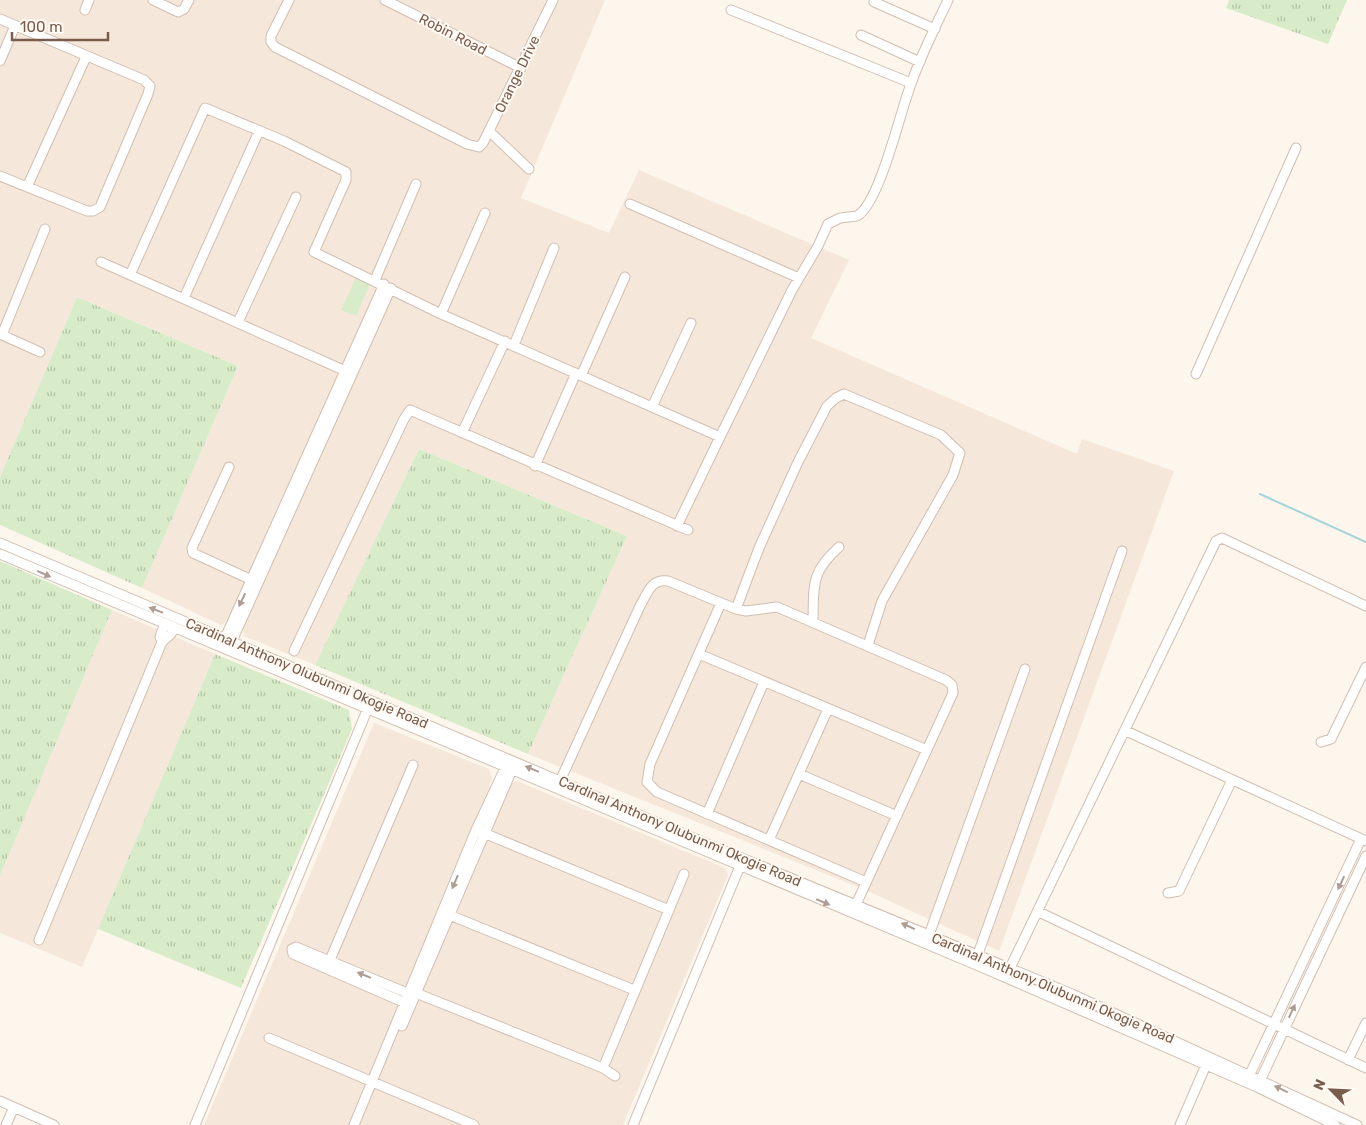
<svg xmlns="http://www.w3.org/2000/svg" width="1366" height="1125" viewBox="0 0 1366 1125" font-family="Rubik,sans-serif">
<defs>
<pattern id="grass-tufts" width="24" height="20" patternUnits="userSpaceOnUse" patternTransform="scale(1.25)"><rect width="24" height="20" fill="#d8ecc9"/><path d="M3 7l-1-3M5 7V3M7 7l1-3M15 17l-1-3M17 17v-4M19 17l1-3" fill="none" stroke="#b4c2a5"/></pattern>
</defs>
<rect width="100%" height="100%" fill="#fdf6ec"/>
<path fill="#f5e8da" d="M0,0H605L521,198L609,233L639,170L849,260L811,338L1077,454L1082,439L1174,471L999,951L863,889L528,754L627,536L419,449L315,665L244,636L243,629L228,621L221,625L142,588L238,366L77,297L0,477Z
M112,610L215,654L82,967L0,933V876Z
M374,723L489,769L492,779L489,786L504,793L508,785L517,781L725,868L728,875L623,1125H204Z"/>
<path fill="url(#grass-tufts)" d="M1229,0H1347L1328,44L1226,8Z
M77,297L238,366L142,588L0,525V477Z
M419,449L627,536L528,754L315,665Z
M0,561L112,610L0,876Z
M215,654L349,710L352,729L241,988L98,929Z"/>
<path fill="#d8ecc9" d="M356,277L370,284L356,316L341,310Z"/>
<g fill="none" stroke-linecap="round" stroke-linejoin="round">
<path stroke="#a5d3da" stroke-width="2" d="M1260,494L1366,542"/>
<g stroke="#d1beb0" stroke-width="11">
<path id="minor" d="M153,0L178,12L184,9L189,0
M289,0L271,36V42L275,47L467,144L479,147L483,143L553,0
M385,0L521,68
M874,2L935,29
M85,10L89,0
M731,10L911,83
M0,19L144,80L150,86L148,94L100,207L93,211H87L0,176
M861,35L920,62
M0,61L15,26
M489,131L529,169
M27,187L86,57
M630,204L799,278
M101,262L350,373
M130,275L205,108L284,141L346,172V180L314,252L441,314L720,437L792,290L818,246L828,224L840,218L857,216C880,203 900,112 911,84C921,55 935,28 948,0
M375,280L416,184
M184,298L259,131
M441,314L485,213
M238,322L296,197
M0,334L2,335L45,229
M2,335L40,352
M514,345L554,248
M1196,374L1296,148
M581,376L625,277
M652,407L691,323
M462,433L505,341
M535,466L576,373
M229,467L192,548L193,553L256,582
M677,526L720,437
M0,543L703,842L1072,994L1357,1125
M0,554L986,969L1257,1087L1335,1125
M721,603L650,764L647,782L657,792L866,882
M736,609L759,548L798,462L827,406L836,398L844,394L941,435L960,453L953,475L882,601L868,645
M813,621C814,586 810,573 839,547
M225,638L384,284
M232,641L391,288
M162,642L160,637L165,623
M294,651L404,419L410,410L688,530
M699,654L927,750
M1126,731L1366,841
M1321,742L1331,739L1366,667
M799,774L897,816
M560,781L640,606C648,592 651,579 668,581L736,609L746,611L777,607L946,680L952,685L953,693L854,909
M707,814L764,682
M479,831L669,910
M769,840L828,709
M1168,893L1179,891L1232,780
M1039,912L1366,1068
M447,914L634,990
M929,935L1025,669
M39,940L162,642L171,634L174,627
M978,954L1122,551
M327,967L413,765
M1010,968L1216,541L1222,538L1366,606
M416,993L603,1068L615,1076
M410,1005L293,954L292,949L296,947L412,995
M402,1026L512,770
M269,1038L474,1125
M1348,1060L1366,1023
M603,1068L684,874
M1250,1074L1361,839
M1259,1083L1366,856
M0,1101L54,1125
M6,1125L14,1107
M195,1125L368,708
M354,1125L476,830L505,768
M633,1125L740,866
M1180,1125L1206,1065"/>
</g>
<use href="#minor" stroke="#fff" stroke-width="9"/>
</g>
<defs><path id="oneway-solid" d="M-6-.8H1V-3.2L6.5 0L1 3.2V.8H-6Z" transform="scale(1.25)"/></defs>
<g fill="#af9d94">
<use href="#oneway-solid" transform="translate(44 574) rotate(24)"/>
<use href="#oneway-solid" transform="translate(242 600) rotate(115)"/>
<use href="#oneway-solid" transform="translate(156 610) rotate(-158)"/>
<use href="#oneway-solid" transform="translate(532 769) rotate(-157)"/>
<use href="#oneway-solid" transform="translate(455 882) rotate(113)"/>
<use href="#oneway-solid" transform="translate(1341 883) rotate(115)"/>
<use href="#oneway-solid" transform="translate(823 902) rotate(23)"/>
<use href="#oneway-solid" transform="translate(908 926) rotate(-156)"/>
<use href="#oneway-solid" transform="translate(364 975) rotate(-158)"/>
<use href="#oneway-solid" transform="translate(1292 1011) rotate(-65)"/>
<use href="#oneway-solid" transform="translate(1281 1089) rotate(-154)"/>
</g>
<g text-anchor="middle" stroke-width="4" stroke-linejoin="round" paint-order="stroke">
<g font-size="14" fill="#7a5c4d" stroke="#fffaf3">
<text transform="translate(453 34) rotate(27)" y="5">Robin Road</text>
<text transform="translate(517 74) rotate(-64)" y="5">Orange Drive</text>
<text transform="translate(307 673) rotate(23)" y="5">Cardinal Anthony Olubunmi Okogie Road</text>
<text transform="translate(680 831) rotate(23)" y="5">Cardinal Anthony Olubunmi Okogie Road</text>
<text transform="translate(1053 988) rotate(23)" y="5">Cardinal Anthony Olubunmi Okogie Road</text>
</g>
</g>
<g transform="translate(1331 1090) rotate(294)" stroke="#fffaf3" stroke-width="4" paint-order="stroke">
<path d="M0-4L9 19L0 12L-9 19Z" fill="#7a5c4d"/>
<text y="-8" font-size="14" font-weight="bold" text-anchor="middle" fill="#7a5c4d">N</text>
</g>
<path d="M12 32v8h96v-8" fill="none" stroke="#7a5c4d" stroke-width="2.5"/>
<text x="20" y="32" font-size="15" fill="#7a5c4d" stroke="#fffaf3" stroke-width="4" paint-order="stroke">100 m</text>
</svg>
